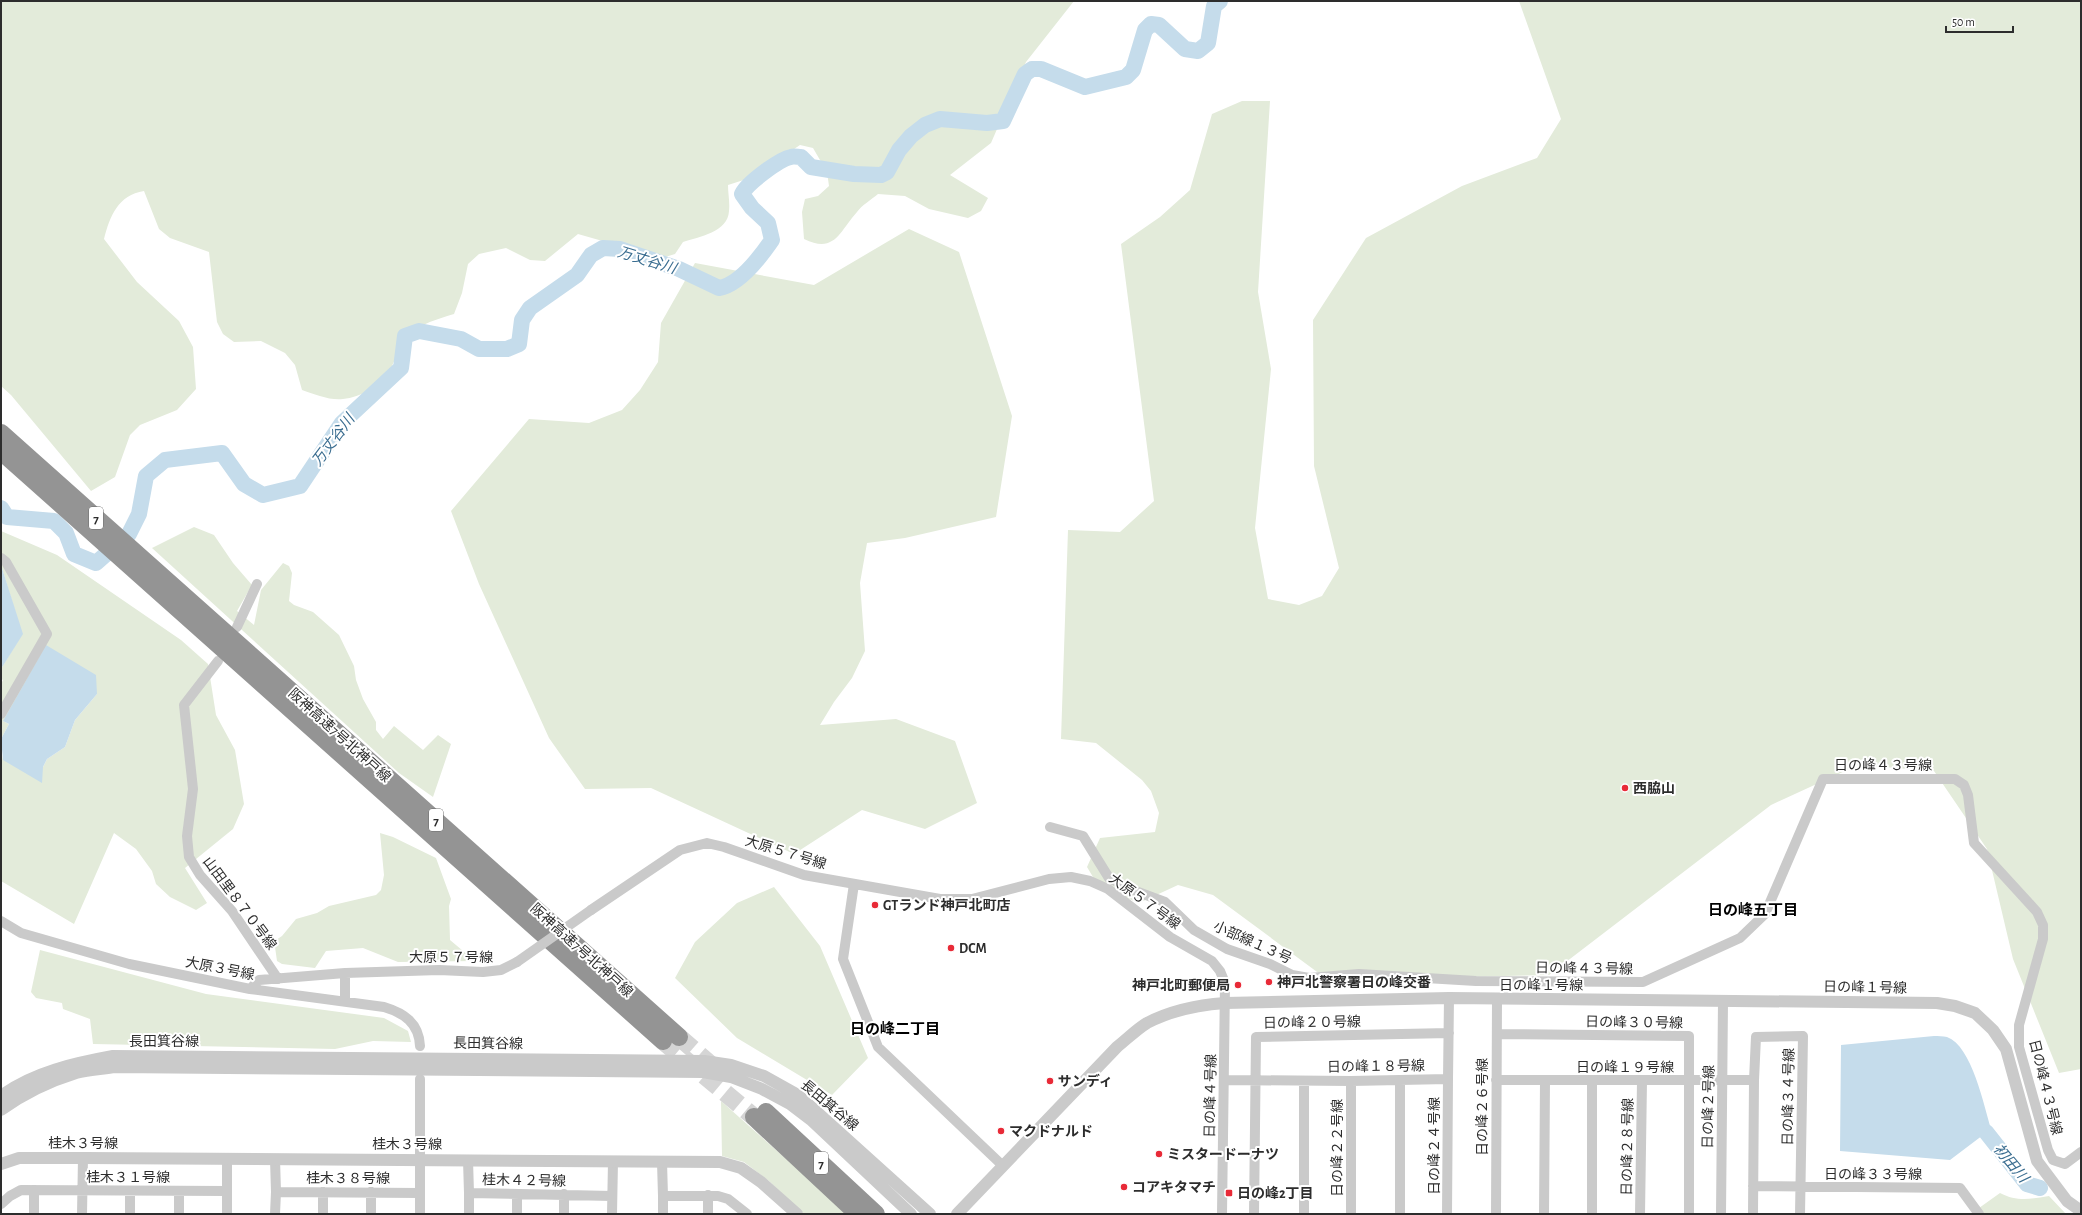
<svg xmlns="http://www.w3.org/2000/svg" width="2082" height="1215" viewBox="0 0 2082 1215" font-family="'Alegreya Sans','Noto Sans JP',sans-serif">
<rect width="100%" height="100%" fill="#fff"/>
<path fill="#e3ebda" d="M1,1H1074L1026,62L991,143L950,175L988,198L981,211L968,218L929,209L905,196L878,194C871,200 862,205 857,212C839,232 835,254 804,239L802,212L805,199L818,196L829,186L827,172L813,148L800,145L753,177L728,185C728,194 730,202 729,211C728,232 699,237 683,242L675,254L662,258L578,234L545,261L530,260L506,248L479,254L468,264L462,293L454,314C438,319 422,323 410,334C399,345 396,359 389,372C380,387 361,397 343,399C331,401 314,394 302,390L295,365L285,353L261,341L234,342L223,334L217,322L209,252L170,238L159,229L144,191C118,195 110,216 104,239L137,282L179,321L193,347L196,389L177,410L140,425L130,435L115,477L91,491L11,395L1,386Z
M1519,1H2081V1069L2059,1073L2013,959L1987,849L1934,771L1858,765L1771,805L1549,975L1328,980L1213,895L1178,885L1139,903L1099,887L1087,867L1100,838L1155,832L1159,813L1151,791L1142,780L1096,743L1061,739L1068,530L1120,532L1154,501L1121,244L1160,217L1190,190L1212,114L1242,101H1270L1258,292L1271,369L1255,528L1268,599L1299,605L1322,596L1339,568L1314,466L1313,320L1366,238L1462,186L1537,158L1561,119Z
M909,229L959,252L1012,416L996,517L905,538L867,543L860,583L865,651L852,678L834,702L820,725L896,719L955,741L977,803L925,829L862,810L794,854L651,788L585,789L549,738L479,584L451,511L529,419L589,423L622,410L640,390L658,362L661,323L695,263L814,285Z
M194,527L214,535L233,563L252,585L237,611L254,625L261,590L283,563L289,566L292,573L289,601L294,605L313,612L339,635L354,666L356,680L363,699L376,722V730L383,739L394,726L423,750L438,735L451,744L433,797L399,773L152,548Z
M1,531L57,555L181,640L208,664L216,715L235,750L244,804L233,829L185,868L207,903L196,910L170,897L156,884L152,871L136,849L114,833L74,924L1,881V750L3,760L43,767L47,759L65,747L75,720L97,694L3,721L9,724L1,739V684L3,680L1,679V669L22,634L1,565Z
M380,833L393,837L436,858L451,899L449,906L450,940L475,961L398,962L363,948L326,951L315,968L282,964L277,961L275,947L276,940L282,936L296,919L317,913L329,906L376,895L381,890L384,875Z
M774,887L820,946L868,1058L832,1095L737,1038L675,978L695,942L737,903Z
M40,950L206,994L384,1018L408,1031L411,1042L373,1041L335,1049L93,1044L90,1019L63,1009L62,1003L36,998L31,992Z
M721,1101L848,1214H804L769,1181L744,1162L722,1156Z
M2000,1193C2017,1202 2031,1199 2049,1196L2066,1214H1984L1979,1208Z"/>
<path fill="#c5dceb" d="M1,565L23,634L1,669Z
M46,645L96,675L97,694L75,720L65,747L47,759L43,767L42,783L3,760L1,739L9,724L3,721Z
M1934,1036C1938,1036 1943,1036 1947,1037C1972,1046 1984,1106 1991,1129L1950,1160L1840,1151L1841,1045Z"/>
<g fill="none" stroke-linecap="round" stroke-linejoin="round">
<path stroke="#c5dceb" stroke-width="16" d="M1,508L7,517L54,521L66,533L74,554L96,563L129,534L139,514L146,476L165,460L222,453L244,484L263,495L300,486L342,423L401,368L405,336L419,331L461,339L479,349H507L519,344L522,320L530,308L577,275L591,255L603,248L620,249L679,269L719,288C739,285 761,256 772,240L768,223L752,208L742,194C747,183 780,159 791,157C794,156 798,157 801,157L811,167L854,174L881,175L887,172L899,150L911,136L925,125L940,119L987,123L1003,121L1025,74L1032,69H1041L1085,87L1126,77L1133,70L1145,30L1151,24L1159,25L1185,49L1198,51L1208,43L1214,6L1220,1
M1986,1132L2027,1184L2040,1188"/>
<path stroke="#d5d5d5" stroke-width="18" stroke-dasharray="18 9" stroke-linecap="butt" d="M679,1037L718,1071
M663,1041L754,1117"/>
<path stroke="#cacaca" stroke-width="10" d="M1,558L6,562L47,634L1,714
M237,627L257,584
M218,661L184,705L193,789L187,836L189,857L200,875L232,911L278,979
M1050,827L1083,836L1109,878L1138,892L1165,902L1194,930L1227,949L1270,964L1292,975L1309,978L1359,974L1476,981L1643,982L1740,938L1765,914L1823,779H1955L1964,785L1968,795L1974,843L2037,912L2043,925V939L2019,1025V1047L2048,1150L2053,1160L2065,1164L2081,1152
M854,884L843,959L878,1047L1002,1165
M591,910L680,850L707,843L724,847L804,875L940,899H972L1049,879L1071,877L1090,881L1108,889L1170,937L1212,961L1220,971L1225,983L1222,1214
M1,921L21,933L129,964L250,989L384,1007C404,1013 419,1023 420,1046
M250,989L259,980L345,973
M345,1002V973L439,970L483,972L501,970L517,962
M1497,1034L1689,1036V1214
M1224,1080L1351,1081L1448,1079L1449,998
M1496,1080H1754
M275,1159L276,1192L420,1193V1079
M468,1160L469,1193L612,1196
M662,1162L663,1196H718L728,1199L747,1214
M1753,1186L1960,1188L1979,1214
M564,1194V1214
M1,1204L10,1196L21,1190L227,1191V1158
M34,1214V1190
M82,1214L83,1158
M130,1214V1191
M179,1214V1191
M227,1214V1191
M275,1214L276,1192
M323,1214V1192
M371,1214V1192
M420,1214V1193
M469,1214V1193
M517,1214V1194
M612,1214L613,1161
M663,1214V1196
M708,1214V1195
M1254,1214L1256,1037L1449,1033
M1304,1214V1081
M1351,1214V1081
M1400,1214V1080
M1447,1214L1448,1079
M1496,1214L1497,1000
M1544,1214L1545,1081
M1592,1214V1081
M1640,1214L1642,1081
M1721,1214L1723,1001
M1753,1214L1754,1080L1756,1037L1803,1036L1800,1214"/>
<path stroke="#cacaca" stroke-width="12" d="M1,1096C33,1072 75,1063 113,1056L704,1061L731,1065L764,1076L798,1095L930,1214
M1,1110C23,1094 50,1081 76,1073C88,1070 102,1069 115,1067L703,1072L731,1077L762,1089L790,1104L811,1120L911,1214
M1,1164L19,1158H85L720,1162L741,1168L761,1182L797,1214
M957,1214L1117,1047C1127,1039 1137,1029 1147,1023C1172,1010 1197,1005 1225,1003L1449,998L1937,1003L1955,1006L1975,1013L1993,1030L2006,1049L2037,1161L2067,1201L2081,1211"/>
<path stroke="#949494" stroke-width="18" d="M1,433L679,1037
M1,451L663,1041
M766,1112L876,1214
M754,1117L858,1214"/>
<path stroke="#cacaca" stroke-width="10" d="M517,962L591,910"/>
</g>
<g fill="#e82a37" stroke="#fff" stroke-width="1.5">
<circle cx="1625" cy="788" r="4"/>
<circle cx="875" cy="905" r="4"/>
<circle cx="951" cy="948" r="4"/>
<circle cx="1269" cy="982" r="4"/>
<circle cx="1238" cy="985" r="4"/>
<circle cx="1050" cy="1081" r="4"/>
<circle cx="1001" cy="1131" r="4"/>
<circle cx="1159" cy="1154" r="4"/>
<circle cx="1124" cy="1187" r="4"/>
<rect x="1225" y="1189" width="8" height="8" rx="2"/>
</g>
<g text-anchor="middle" stroke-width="4" stroke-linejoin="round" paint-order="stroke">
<g fill="#fff" stroke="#6c6c6c" stroke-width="1">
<rect x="89" y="507" width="14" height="22" rx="3"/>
<rect x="429" y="809" width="14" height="22" rx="3"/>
<rect x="814" y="1152" width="14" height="22" rx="3"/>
</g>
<g font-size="13" font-weight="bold" fill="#2d2d2d">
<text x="96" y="523">7</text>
<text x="436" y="825">7</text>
<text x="821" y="1168">7</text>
</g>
<g font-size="14" fill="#2d2d2d" stroke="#fff">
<text transform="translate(340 735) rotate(42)" y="5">阪神高速7号北神戸線</text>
<text x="1883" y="770">日の峰４３号線</text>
<text transform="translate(786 852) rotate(17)" y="5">大原５７号線</text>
<text transform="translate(1145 901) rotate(36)" y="5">大原５７号線</text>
<text transform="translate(240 903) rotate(53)" y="5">山田里８７０号線</text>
<text transform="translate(1253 942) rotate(24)" y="5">小部線１３号</text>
<text transform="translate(582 950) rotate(42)" y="5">阪神高速7号北神戸線</text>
<text x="451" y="962">大原５７号線</text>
<text transform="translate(220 968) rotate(11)" y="5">大原３号線</text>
<text transform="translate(1584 968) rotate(1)" y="5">日の峰４３号線</text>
<text x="1541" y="990">日の峰１号線</text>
<text transform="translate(1865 987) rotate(1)" y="5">日の峰１号線</text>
<text transform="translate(1312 1022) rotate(-1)" y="5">日の峰２０号線</text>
<text transform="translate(1634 1022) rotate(1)" y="5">日の峰３０号線</text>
<text x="164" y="1046">長田箕谷線</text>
<text transform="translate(488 1043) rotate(1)" y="5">長田箕谷線</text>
<text transform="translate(1376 1066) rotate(-1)" y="5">日の峰１８号線</text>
<text x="1625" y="1072">日の峰１９号線</text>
<text transform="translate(2046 1087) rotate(76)" y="5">日の峰４３号線</text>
<text transform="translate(1210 1096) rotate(-89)" y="5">日の峰４号線</text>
<text transform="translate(1788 1097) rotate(-89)" y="5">日の峰３４号線</text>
<text transform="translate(830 1105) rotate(40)" y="5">長田箕谷線</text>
<text transform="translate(1482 1107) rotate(-90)" y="5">日の峰２６号線</text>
<text transform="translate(1708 1107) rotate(-89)" y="5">日の峰２号線</text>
<text x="83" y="1148">桂木３号線</text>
<text x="407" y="1149">桂木３号線</text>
<text transform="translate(1434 1146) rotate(-90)" y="5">日の峰２４号線</text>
<text transform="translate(1627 1147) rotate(-89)" y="5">日の峰２８号線</text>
<text transform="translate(1337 1148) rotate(-90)" y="5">日の峰２２号線</text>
<text x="1873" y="1179">日の峰３３号線</text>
<text x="128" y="1182">桂木３１号線</text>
<text x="348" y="1183">桂木３８号線</text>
<text transform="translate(524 1180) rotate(1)" y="5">桂木４２号線</text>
</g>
<g font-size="14" font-weight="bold" fill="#2d2d2d" stroke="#fff" text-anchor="start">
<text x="1633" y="793">西脇山</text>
<text x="883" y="910">GTランド神戸北町店</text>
<text x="959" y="953">DCM</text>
<text x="1277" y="987">神戸北警察署日の峰交番</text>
<text x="1230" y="990" text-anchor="end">神戸北町郵便局</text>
<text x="1058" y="1086">サンディ</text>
<text x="1009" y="1136">マクドナルド</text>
<text x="1167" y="1159">ミスタードーナツ</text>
<text x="1132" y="1192">コアキタマチ</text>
<text x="1237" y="1198">日の峰2丁目</text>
</g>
<g font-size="15" font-style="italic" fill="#3a6d90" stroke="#fff">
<text transform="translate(647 260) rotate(17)" y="5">万丈谷川</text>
<text transform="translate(333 440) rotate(-53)" y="5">万丈谷川</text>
<text transform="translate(2011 1163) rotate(50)" y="5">初田川</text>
</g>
<g font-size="15" font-weight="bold" fill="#000" stroke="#fff">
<text x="1753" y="915">日の峰五丁目</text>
<text x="895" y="1034">日の峰二丁目</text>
</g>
</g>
<rect width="2082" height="1215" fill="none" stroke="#2d2d2d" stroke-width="4"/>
<path d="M1946 26v6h67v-6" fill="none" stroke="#2d2d2d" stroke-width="2"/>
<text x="1952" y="26" font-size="12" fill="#2d2d2d" stroke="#ffffff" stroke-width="3" paint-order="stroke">50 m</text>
</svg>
